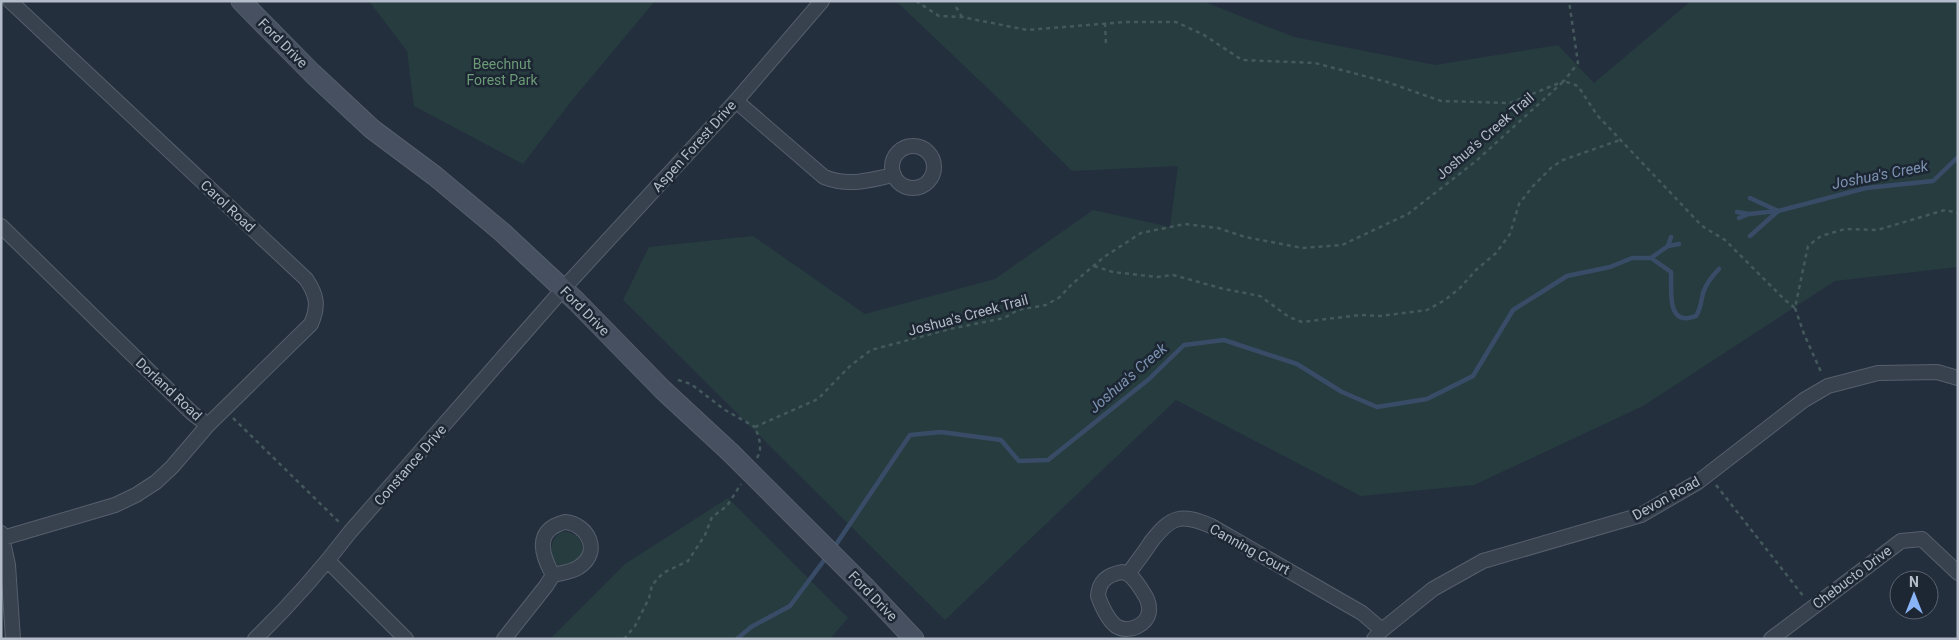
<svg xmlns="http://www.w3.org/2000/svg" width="1959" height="640" viewBox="0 0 1959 640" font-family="Roboto,sans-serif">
<rect width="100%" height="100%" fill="#242f3e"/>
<path fill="#263c3f" d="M369,1H655L573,99L523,164L414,106L407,51Z
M896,1H1202L1294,37L1435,65L1558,45L1594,83L1691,1H1958V267L1835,281L1643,406L1474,485L1361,496L1176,400L945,620L623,300L649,247L753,236L865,314L995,279L1093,210L1170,227L1178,166L1072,171L999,99Z
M728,498L848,618L830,639H550L625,564Z
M562,532C580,530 591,552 574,561C570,564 563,565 558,566C549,556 548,540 562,532Z"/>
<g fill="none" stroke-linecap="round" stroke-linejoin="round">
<path stroke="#394c67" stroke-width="4.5" d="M1750,198L1778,211
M1737,212L1749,214L1777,211
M1739,218L1749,214
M1750,236L1778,211L1866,188L1933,181L1958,157
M1668,246L1679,244
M1651,258L1668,246L1671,237
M833,549L910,435L941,432L1001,440L1019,461L1048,460L1149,379L1184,345L1224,340L1297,364L1342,392L1377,407L1427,399L1473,376L1513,310L1567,276L1610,267L1632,258H1651L1671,272C1672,285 1667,316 1684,318C1687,319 1692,317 1696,316C1701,308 1701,302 1703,293C1706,284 1712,276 1719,269
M737,639L751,627L790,606L828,555"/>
<g stroke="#565f6c" stroke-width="16">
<path id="street" d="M10,1L306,279C317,295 319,306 311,324L208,425
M736,101L824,177C850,187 868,180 894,175
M892 167a21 21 0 1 1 42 0a21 21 0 1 1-42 0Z
M1,226L192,413L208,425L172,467L156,482L136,495L115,505L3,538
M565,522C588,524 602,552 579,567C572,572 561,573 553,575C541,554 534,530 565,522Z
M1,533L8,565L13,639
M328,561L406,639
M1122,572C1131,574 1134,579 1139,586C1144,594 1150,601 1149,611C1148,625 1128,634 1116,626C1108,620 1101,605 1098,596C1099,581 1107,575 1122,572Z
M1128,574C1136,563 1144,553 1151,542C1171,516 1181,513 1211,526L1362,613L1382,630
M255,639C289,606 321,570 350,532L563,289L736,101L822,1
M504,639L546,586L553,575
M1374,639L1382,630L1433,589L1483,561L1641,515L1698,482L1804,400L1828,386L1878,373L1937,372L1958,378
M1771,639L1901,541L1922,539L1958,573"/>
</g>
<g stroke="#565f6c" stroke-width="21">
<path id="secondary" d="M241,1L312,73L372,129L435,176L502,232L576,301L663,390L731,453
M866,588L914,639"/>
</g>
<path stroke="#44595c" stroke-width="2.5" stroke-dasharray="4 4" stroke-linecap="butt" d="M916,1L939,16L962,17L1027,30L1125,22H1176L1204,35L1242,60L1315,63L1387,82L1441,101L1510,103L1564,81L1578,63L1569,1
M956,7L962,17
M1105,23L1106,45
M1094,266L1113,272L1157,277L1173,275L1224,289L1260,296L1289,317L1302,322L1360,315L1379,316L1427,310L1445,300L1460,288L1476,270L1496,253L1510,234L1519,204L1533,186L1552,167L1563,160L1620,140
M1795,308L1804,334L1822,374
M678,380L691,384L725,410L755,427
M233,418L340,523
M757,458C763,447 759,438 755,427L818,399L850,366L871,350L950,329L1004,318L1018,310L1046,305L1060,297L1071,285L1104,257L1141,233L1185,224L1218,228L1245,237L1302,248L1342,245L1408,214L1476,161L1564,81L1578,86L1597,115L1702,226L1725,240L1785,300L1795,308L1808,246L1821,236L1845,229L1877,230L1945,210L1958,213
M1716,485L1804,597
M624,639L635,626L649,598L652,585L663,573L688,561L705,535L712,517L727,506L741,484"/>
<use href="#street" stroke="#38414e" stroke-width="14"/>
<use href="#secondary" stroke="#465061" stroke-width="19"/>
<g stroke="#565f6c" stroke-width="21" stroke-linecap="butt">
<path id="secondary-bridge" d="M731,453L866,588"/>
</g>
<use href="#secondary-bridge" stroke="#465061" stroke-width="19"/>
</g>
<g text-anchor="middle" stroke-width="5" stroke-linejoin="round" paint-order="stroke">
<g font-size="14" fill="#b4bcc9" stroke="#1d2633">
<text transform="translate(283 43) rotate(45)" y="5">Ford Drive</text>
<text transform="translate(1485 136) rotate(-41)" y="5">Joshua's Creek Trail</text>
<text transform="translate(694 146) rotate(-48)" y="5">Aspen Forest Drive</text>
<text transform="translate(228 206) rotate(43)" y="5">Carol Road</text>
<text transform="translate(585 311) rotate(45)" y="5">Ford Drive</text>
<text transform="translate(968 315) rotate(-15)" y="5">Joshua's Creek Trail</text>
<text transform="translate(169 389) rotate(43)" y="5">Dorland Road</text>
<text transform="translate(410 465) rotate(-49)" y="5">Constance Drive</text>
<text transform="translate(1666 498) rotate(-29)" y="5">Devon Road</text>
<text transform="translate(1250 549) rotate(29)" y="5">Canning Court</text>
<text transform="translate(1852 577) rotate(-37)" y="5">Chebucto Drive</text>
<text transform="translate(873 596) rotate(46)" y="5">Ford Drive</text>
</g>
<g font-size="14" fill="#6b9a76" stroke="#1d2633">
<text x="502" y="69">Beechnut<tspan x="502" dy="16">Forest Park</tspan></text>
</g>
<g font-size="15" font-style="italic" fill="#7c92b1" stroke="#1d2633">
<text transform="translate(1880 175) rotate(-11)" y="5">Joshua's Creek</text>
<text transform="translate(1128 378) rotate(-41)" y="5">Joshua's Creek</text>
</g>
</g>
<rect width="1959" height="640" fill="none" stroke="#b4bcc9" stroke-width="5"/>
<g transform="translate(1914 595)"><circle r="24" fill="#1d2633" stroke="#59626f"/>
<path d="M0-4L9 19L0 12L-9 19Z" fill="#8ab4f8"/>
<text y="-8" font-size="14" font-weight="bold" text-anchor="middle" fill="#b4bcc9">N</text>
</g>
</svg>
